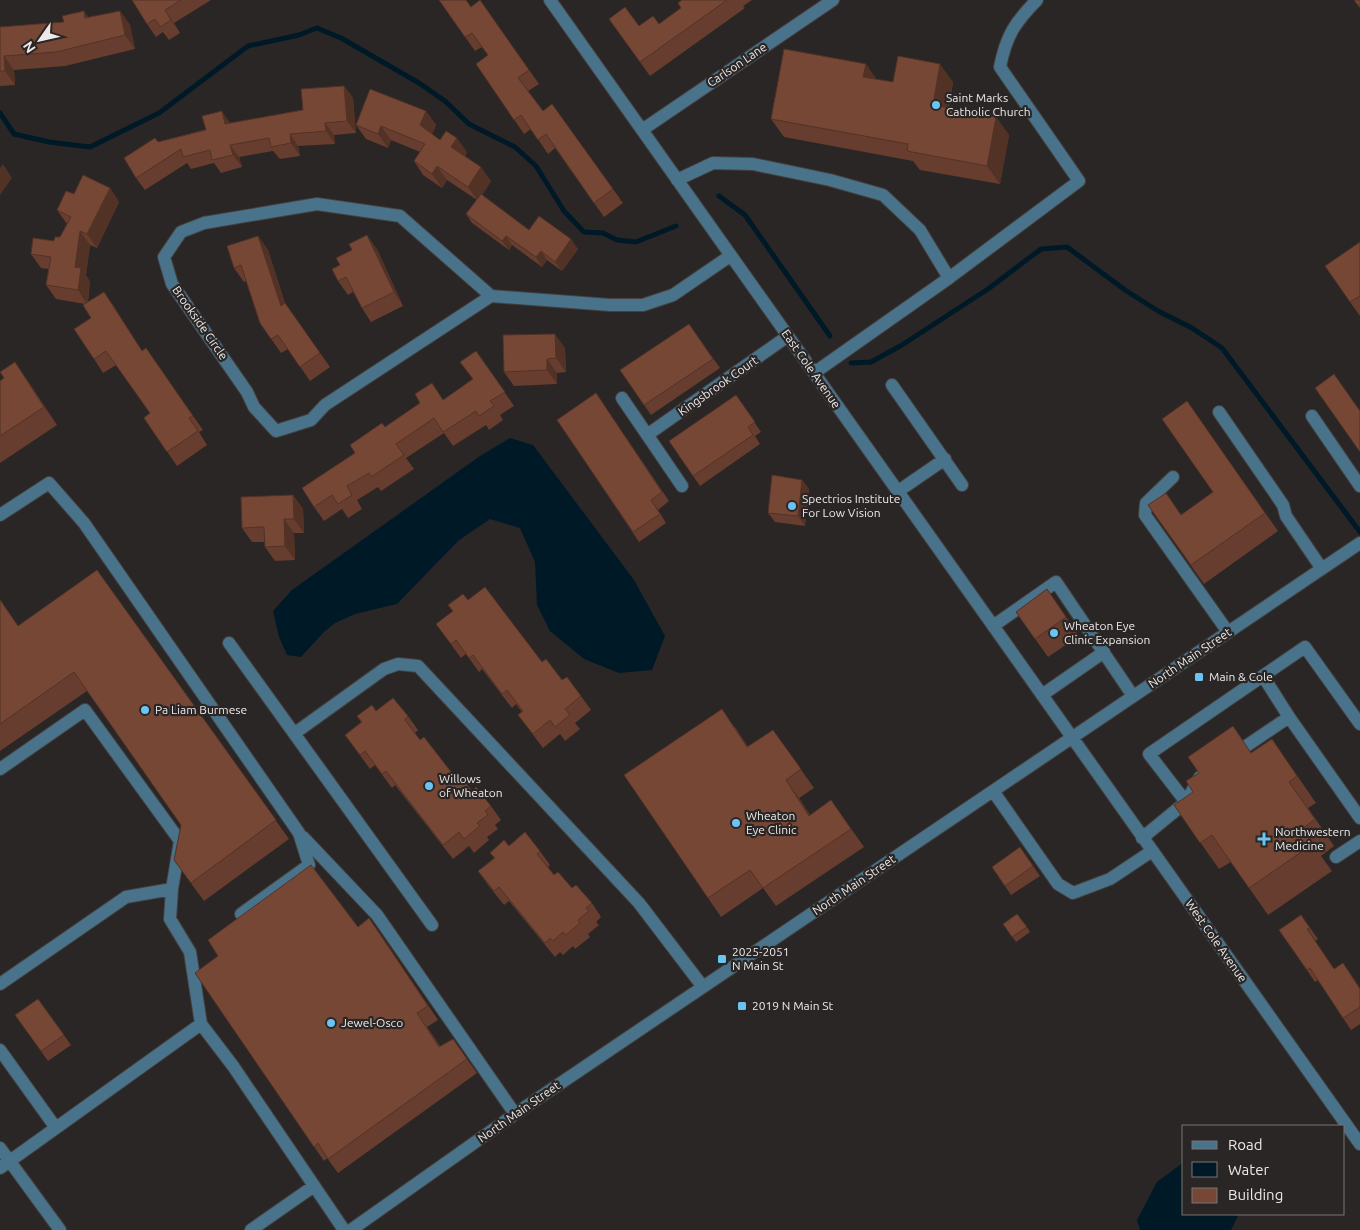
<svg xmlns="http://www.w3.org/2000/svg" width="1360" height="1230" viewBox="0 0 1360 1230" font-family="Ubuntu,sans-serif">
<rect width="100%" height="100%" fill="#2a2625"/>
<path fill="#001927" d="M510,438L533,445L634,580L665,636L652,670L619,673L584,659L550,631L537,605L535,562L520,528L490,519L458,541L397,604L355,614L335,623L324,632L301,657L287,655L279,637L273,611L292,590L480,456Z
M1184,1162V1214H1239L1231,1230H1140L1137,1220L1157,1182Z"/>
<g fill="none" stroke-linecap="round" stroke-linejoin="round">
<path stroke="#001927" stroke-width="5" d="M0,113L14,134L49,142L90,147L159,113L248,46L299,35L317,28L341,38L419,83L445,101L469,124L515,147L536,166L564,211L584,232L603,233L617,240L636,242L676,226
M719,196L745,215L830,336
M851,363L871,362L902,345L988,289L1041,249L1067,247L1125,290L1158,311L1192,328L1222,348L1360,532"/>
<g stroke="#454140" stroke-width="14">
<path id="minor" d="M550,0L1360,1144
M642,130L833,0
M677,180L713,163L753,164L830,180L883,195L920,230L949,278
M491,296L400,216L317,204L204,223L181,232L164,257L172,284L247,392L254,407L276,431L311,420L325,405L491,296L610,305H643L673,295L730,256
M814,373L949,278L1079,181L1000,67C1006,36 1015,22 1037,0
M892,385L962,485
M622,398L682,486
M1219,412L1283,505L1286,516L1322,569
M1312,416L1360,486
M647,435L788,336
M1173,477L1146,503L1145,515L1228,632
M897,492L945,459
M0,515L49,483L84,523L299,833L309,865L241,914
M993,626L1056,582L1133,696
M229,643L432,925
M1263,676L1289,717L1360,818
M1042,695L1104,652
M295,733L384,669L398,664L418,666L639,903L703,987
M1233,755L1289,717
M0,769L85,710L180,841L172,889L170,919L190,952L201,1024L233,1066L344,1230
M993,791L1058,884L1073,893L1110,879L1152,851
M1186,802L1149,754L1305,647L1360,724
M303,837L377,915L515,1114
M1142,838L1186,802L1200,777
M1336,857L1360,841
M0,984L126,897L172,889
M0,1050L56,1128
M0,1148L60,1230
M0,1168L201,1024
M251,1230L314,1186
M351,1230L515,1114L1360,543"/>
</g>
<use href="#minor" stroke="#49738a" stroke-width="12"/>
</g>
<path fill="#663d2e" d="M132,0H211L174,23L180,33L169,40L163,32L156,37L147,24Z
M439,0L471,7L480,0L539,84L528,91L543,111L552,104L623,203L604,217L555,148L548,154L531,129L524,134L476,64L488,55L482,47L475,51Z
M682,0H752L743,6L745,8L650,76L609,19L639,26L659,24L681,8Z
M120,11L130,25L135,49L65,66L14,70L15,85L0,86V27L64,22L89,18Z
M866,64L876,79L893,82H953L949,108L996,117L1009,135L1000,184L920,170L913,161L784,137L771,119Z
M344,86L353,98L356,133L334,135L335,144L298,146L300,156L280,159L273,151L239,157L242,167L221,173L214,163L191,169L187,163L145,190L136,178L158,142L230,123L303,110Z
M426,111L436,125L432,134L440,140L467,152L465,156L491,181L482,195L529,230L578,249L562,271L547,260L542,267L512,245L509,250L472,223L466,214L477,200L447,180L442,188L423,175L414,161L420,152L391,140L388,148L366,139L356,125Z
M110,188L119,202L97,248L90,245L86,275L90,282L88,302L104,292L142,351L146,348L203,430L199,432L207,445L177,466L144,418L150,413L116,365L103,373L94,359L91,318L85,304L56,299L46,285L49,269L41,268L31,254L60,237L67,224L57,210L74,194Z
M258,236L268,250L285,303L330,367L310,381L288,349L281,353L260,323L246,281L244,282L234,268Z
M1360,242V316L1350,302Z
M377,249L403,306L371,322L362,308L353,292L348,295L338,281Z
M689,324L720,368L651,415L620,370Z
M565,348L566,372L557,373V384L514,386L504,372Z
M476,351L514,406L500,415L503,420L489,430L486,425L453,446L444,433L406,458L414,469L381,491L378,487L357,500L362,509L348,518L342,509L324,521L314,507L355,453L385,427L443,400L473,379Z
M0,381H28L57,425L0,463Z
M596,393L669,501L658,510L666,523L639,542L557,420Z
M736,395L761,432L755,436L760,444L700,486L693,476Z
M1187,401L1278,531L1204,584L1148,505L1181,515L1213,492Z
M802,480L809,489L805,526L775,522L768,513Z
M293,495L303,509L304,533H294L295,560L275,561L265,547V542H252L242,528Z
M97,570L289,839L204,901L174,860L181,825L87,691L0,751V599L18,626Z
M1047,589L1079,636L1048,657L1016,612Z
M468,600L542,662L562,680L581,696L591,710L575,723L580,729L565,741L560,734L543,748L518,715L522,712L516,704L512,708L482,669L479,672L466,654L461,658L436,624L453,611L448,605Z
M376,711L408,716L418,730L415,733L420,740L455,777L491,806L501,820L495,825L498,829L487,837L489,840L474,853L469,846L453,859L395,785L392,788L375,765L370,769L345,735L361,722L357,716Z
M735,727L748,747L773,730L814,788L799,798L810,815L831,800L864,847L776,906L763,888L721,917L624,775Z
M1272,739L1316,803L1308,808L1334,846L1321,856L1332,871L1268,915L1231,862L1219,869L1174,805Z
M1020,847L1040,876L1011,895L992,867Z
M540,851L550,865L548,867L554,875L592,903L601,917L596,922L599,925L588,934L590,937L575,949L573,946L563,955L560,952L555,957L509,901L504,905L488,885L478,871L494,858L490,853Z
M1301,915L1318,939L1315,941L1334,969L1343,963L1360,988V1024L1351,1030L1318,980L1315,982L1279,930Z
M1003,924L1027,927L1030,932L1016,942Z
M358,927L379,932L438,1020L427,1027L440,1046L453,1039L477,1073L338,1173L327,1158L324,1161L195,973Z
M38,999L71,1045L48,1061L15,1015Z"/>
<path fill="#533226" d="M165,10L174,23L180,33L171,20Z
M84,11L94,25L85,18Z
M120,11L130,25L135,49L125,35Z
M4,56L14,70L15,85L5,71Z
M866,64L878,82L863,77Z
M940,64L953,82L946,124L933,105Z
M344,86L353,98L356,133L347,121Z
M222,111L230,123L234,137L225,124Z
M426,111L436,125L430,139L420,125Z
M996,117L1009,135L1000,184L987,166Z
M325,123L334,135L335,144L326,131Z
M381,126L391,140L388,148L378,134Z
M290,134L298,146L300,156L291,143Z
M457,138L467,152L461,161L451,147Z
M230,145L239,157L242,167L233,155Z
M3,164L12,178L0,195V168Z
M437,166L447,180L442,188L432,174Z
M481,167L491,181L478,201L468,187Z
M110,188L119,202L97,248L87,234Z
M80,231L90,245L86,275L90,282L87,304L78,290L75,267Z
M367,235L377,249L403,306L394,292Z
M258,236L268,250L290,320L281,306Z
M506,236L512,245L509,250L502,241Z
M571,239L578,249L562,271L555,262Z
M541,251L547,260L542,267L536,257Z
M104,292L114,306L151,365L142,351Z
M555,334L565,348L566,372L556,358Z
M547,359L557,373V384L547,370Z
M15,362L28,381L57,425L44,407Z
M802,480L809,489L805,526L798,516Z
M293,495L303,509L304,533L294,519Z
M284,519L294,533L295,560L285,546Z
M786,780L799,798L821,834L809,816Z"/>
<path fill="#774736" stroke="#533226" d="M132,0H181L165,10L171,20L160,27L155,19L147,24Z
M439,0H466L471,7L480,0L529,70L518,78L543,111L552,104L613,189L594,203L546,134L538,140L521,115L514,120L476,64L488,55L472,33L465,37Z
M682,0H727L640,62L609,19L625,7L639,26L653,16L659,24L681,8L678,3Z
M1354,0H1360V8Z
M84,11L85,18L120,11L125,35L56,52L4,56L5,71H0V27L64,22L62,16Z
M784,49L866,64L863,77L893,82L898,56L940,64L933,105L996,117L987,166L907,151L908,144L771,119Z
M344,86L347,121L325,123L326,131L290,134L291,143L271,147L269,138L230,145L233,155L212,160L210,150L183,157L181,149L136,178L124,158L155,138L158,142L206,130L202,116L222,111L225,124L303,110L301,89Z
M370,89L426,111L420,125L440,140L446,131L457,138L451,147L481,167L468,187L437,166L432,174L414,161L425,144L381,126L378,134L356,125Z
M83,175L110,188L87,234L80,231L75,267L81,268L78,290L46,285L51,257L31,254L33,238L54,241L55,237H60L71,217L57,210L66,191L74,194Z
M481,194L529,230L539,216L571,239L555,262L541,251L536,257L506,236L502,241L466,214Z
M367,235L394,292L362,308L346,277L338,281L332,269L340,265L336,258L352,250L349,244Z
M258,236L281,306L285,303L320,353L300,367L278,335L271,339L260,323L241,265L234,268L227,246Z
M1360,242V296L1350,302L1325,266Z
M104,292L142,351L146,348L193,416L189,418L198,431L167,452L144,418L150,413L106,351L94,359L74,329L91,318L83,305Z
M689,324L713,359L644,405L620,370Z
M555,334L556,358L547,359V370L504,372L503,335Z
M476,351L505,392L490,401L494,406L479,416L476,411L443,432L434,418L396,444L404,455L371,477L369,473L347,486L352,495L338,504L332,495L314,507L302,488L355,453L350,445L382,423L385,427L420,403L415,394L432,383L443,400L473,379L460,362Z
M15,362L44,407L0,436V381L4,378L0,372Z
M1334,374L1360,411V452L1315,388Z
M596,393L662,492L651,500L660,514L633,532L557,420Z
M736,395L755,422L748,427L753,435L693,476L669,441Z
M1187,401L1265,513L1191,565L1148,505L1166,493L1181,515L1213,492L1162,419Z
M772,475L802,480L798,516L768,513Z
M293,495L294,519H284L285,546L265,547L264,527L242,528L241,497Z
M97,570L276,820L191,883L174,860L181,825L74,672L0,724V600L18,626Z
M485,587L542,662L546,659L562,680L567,677L581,696L565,709L570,715L555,727L550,720L533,734L518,715L523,711L507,690L502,694L473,655L469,658L456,640L451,644L436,624L453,611L448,605L463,594L468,600Z
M1047,589L1066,617L1035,639L1016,612Z
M393,698L408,716L405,720L420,740L424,737L455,777L459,774L472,791L476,787L491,806L485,811L488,815L477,823L480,826L464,839L459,832L443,845L386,771L382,774L365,751L360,755L345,735L362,722L357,716L372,705L376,711Z
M722,709L747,747L773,730L801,769L786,780L809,816L831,800L851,829L763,888L750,870L708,898L624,775Z
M1233,726L1251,753L1272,739L1297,776L1289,782L1315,819L1302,829L1313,844L1249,888L1212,835L1200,843L1174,805L1193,792L1186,781L1199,773L1188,757Z
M525,832L540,851L537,854L554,875L558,872L572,888L576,885L592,903L586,908L589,911L578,920L580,923L566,935L563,932L553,941L550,938L545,943L499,887L494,891L478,871L495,858L490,853L504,840L509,846Z
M1020,847L1033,866L1005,886L992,867Z
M311,865L358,927L369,918L428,1006L417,1013L439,1047L453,1039L467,1059L328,1159L318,1143L314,1147L195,973L218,956L208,940Z
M1017,914L1027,927L1012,937L1003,924Z
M1301,915L1310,928L1307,929L1334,969L1343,963L1360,989V1007L1343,1018L1310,968L1307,970L1279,930Z
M38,999L64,1035L41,1051L15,1015Z"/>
<g fill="#6bc3f2" stroke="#2a2625" stroke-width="2">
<circle cx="936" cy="105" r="5"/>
<circle cx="792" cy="506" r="5"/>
<circle cx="1054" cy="633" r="5"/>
<rect x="1194" y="672" width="10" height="10" rx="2.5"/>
<circle cx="145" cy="710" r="5"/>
<circle cx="429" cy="786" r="5"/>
<circle cx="736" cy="823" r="5"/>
<path d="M1261.5 831.5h5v5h5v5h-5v5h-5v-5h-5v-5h5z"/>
<rect x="717" y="954" width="10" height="10" rx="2.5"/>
<rect x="737" y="1001" width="10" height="10" rx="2.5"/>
<circle cx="331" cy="1023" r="5"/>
</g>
<g text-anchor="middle" stroke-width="4.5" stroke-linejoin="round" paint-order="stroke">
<g font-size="12" fill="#ece9e8" stroke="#2a2625">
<text transform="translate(737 65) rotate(-34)" y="4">Carlson Lane</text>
<text transform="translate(200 323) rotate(55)" y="4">Brookside Circle</text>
<text transform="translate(811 369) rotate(55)" y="4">East Cole Avenue</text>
<text transform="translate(718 386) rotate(-35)" y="4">Kingsbrook Court</text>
<text transform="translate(1190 658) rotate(-34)" y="4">North Main Street</text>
<text transform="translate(854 885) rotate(-34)" y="4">North Main Street</text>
<text transform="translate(1216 941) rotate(55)" y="4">West Cole Avenue</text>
<text transform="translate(519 1112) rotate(-35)" y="4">North Main Street</text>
</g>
<g font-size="12" fill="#ece9e8" stroke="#2a2625" text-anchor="start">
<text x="946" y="102">Saint Marks<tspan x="946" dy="14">Catholic Church</tspan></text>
<text x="802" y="503">Spectrios Institute<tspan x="802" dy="14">For Low Vision</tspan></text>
<text x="1064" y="630">Wheaton Eye<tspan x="1064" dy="14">Clinic Expansion</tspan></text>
<text x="1209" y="681">Main &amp; Cole</text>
<text x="155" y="714">Pa Liam Burmese</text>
<text x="439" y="783">Willows<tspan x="439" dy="14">of Wheaton</tspan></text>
<text x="746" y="820">Wheaton<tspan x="746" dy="14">Eye Clinic</tspan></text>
<text x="1275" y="836">Northwestern<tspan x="1275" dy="14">Medicine</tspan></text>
<text x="732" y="956">2025-2051<tspan x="732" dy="14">N Main St</tspan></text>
<text x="752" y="1010">2019 N Main St</text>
<text x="341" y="1027">Jewel-Osco</text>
</g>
</g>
<rect x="1182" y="1125" width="162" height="90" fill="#2a2625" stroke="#787473"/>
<rect x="1192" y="1141" width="25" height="8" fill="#49738a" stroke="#787473"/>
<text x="1228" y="1150" font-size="15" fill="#ece9e8">Road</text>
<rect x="1192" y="1162" width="25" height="15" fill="#001927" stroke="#787473"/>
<text x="1228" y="1175" font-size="15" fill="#ece9e8">Water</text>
<rect x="1192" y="1188" width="25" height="15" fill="#774736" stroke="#787473"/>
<text x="1228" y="1200" font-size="15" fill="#ece9e8">Building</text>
<g transform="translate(40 40) rotate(236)" stroke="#2a2625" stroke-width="4" paint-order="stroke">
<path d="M0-4L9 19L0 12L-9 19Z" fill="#ece9e8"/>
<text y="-8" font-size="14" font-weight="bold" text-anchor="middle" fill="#ece9e8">N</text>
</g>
</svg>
